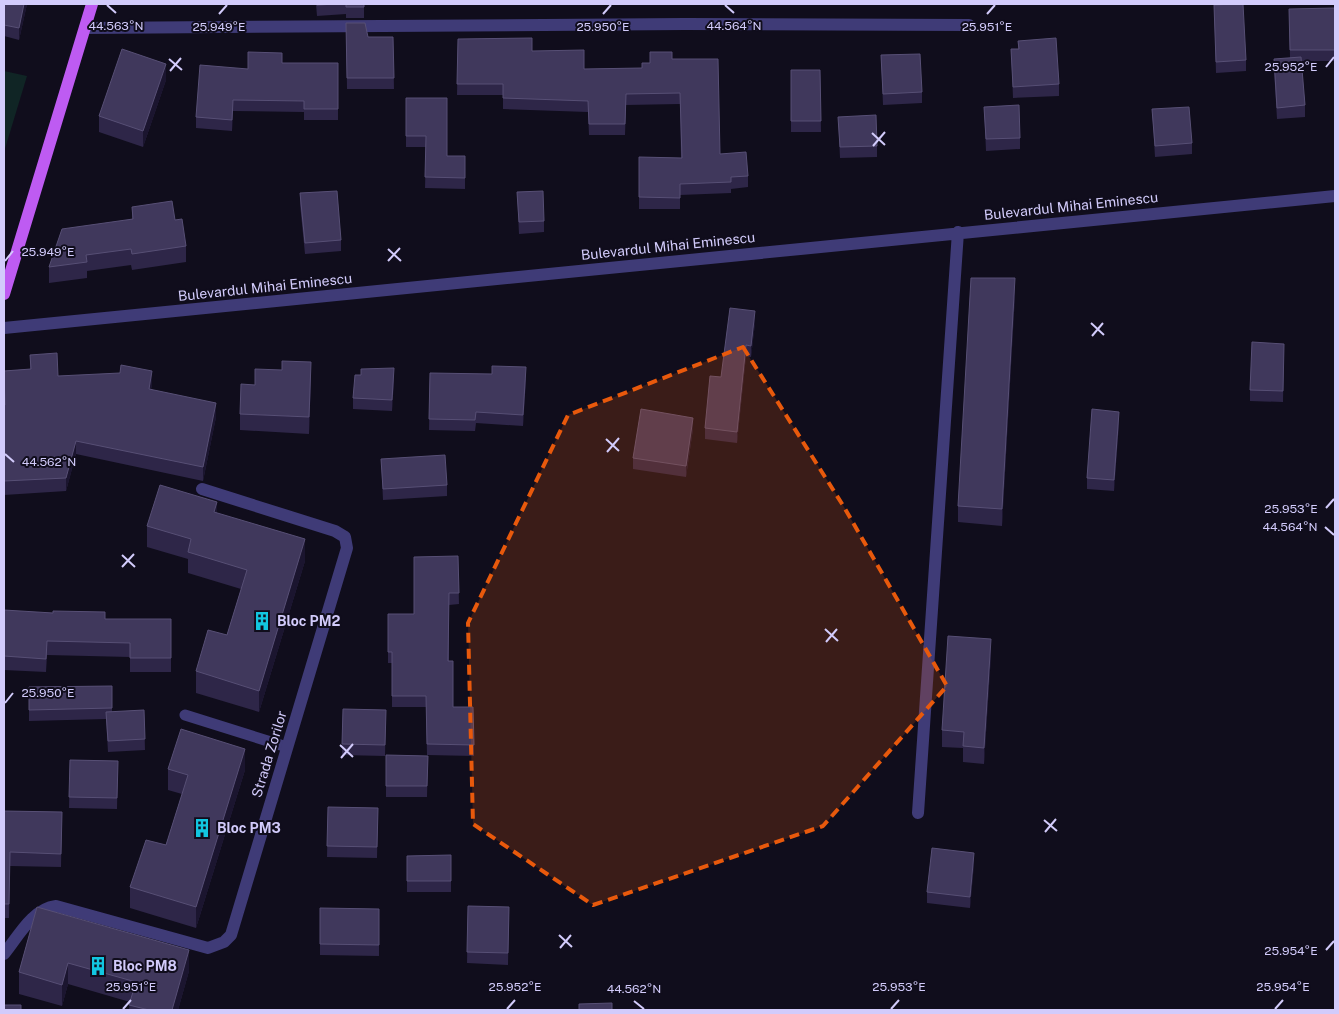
<svg xmlns="http://www.w3.org/2000/svg" width="1339" height="1014" viewBox="0 0 1339 1014" font-family="'Public Sans',sans-serif">
<rect width="100%" height="100%" fill="#100d1c"/>
<path fill="#102525" d="M4,71L27,76L4,152Z"/>
<g fill="none" stroke-linecap="round" stroke-linejoin="round">
<path stroke="#3f3b77" stroke-width="11" d="M185,715L287,747"/>
<path stroke="#3f3b77" stroke-width="12" d="M85,28L685,24L969,25
M4,328L1335,196
M918,813L958,232
M4,954C18,937 32,909 56,906L208,948L224,942L231,935L347,548L345,537L335,531L202,489"/>
<path stroke="#be5bf2" stroke-width="12" d="M4,294L92,4"/>
</g>
<path fill="#2e2648" d="M4,4H27L19,40L4,36Z
M316,4H364V18H346V14L317,16Z
M1214,5L1246,60V71L1216,73Z
M1335,8V61H1301L1305,105V117L1277,119L1274,70V59L1290,58L1289,9Z
M346,23L368,37H393L394,89H347Z
M458,39L532,51L584,69L642,68L650,63L672,59L720,154L748,176V187L731,189V193L680,195V209H639V157L681,158L680,104L626,105L625,135H589L588,112L503,109V95H457Z
M1018,41L1059,84V96L1013,98L1011,49H1018Z
M881,55L922,92V103L883,105Z
M282,63H338V120H304V112L233,111L232,131L196,128V117L248,69Z
M791,70H820L821,132H791Z
M166,80L143,147L99,132V116Z
M406,98L447,156H465V189L425,188L426,147H406Z
M984,107L1020,138V149L986,151Z
M1152,109L1192,143V154L1155,157Z
M838,117L877,146V157L840,158Z
M517,192L544,221V232L519,234Z
M300,193L341,240V251L305,254L300,204Z
M132,207L175,220L186,246V262L132,270L131,265L87,271V278L49,283V267L132,219Z
M1015,295L1002,526L958,522V506Z
M755,323L751,357L746,356L737,443L705,439V428Z
M1284,344L1283,402L1250,401V390Z
M30,355L58,376L152,385L151,389L216,417L203,481L76,454L66,491L4,495V371L30,369Z
M430,373L526,379L523,426L476,423L475,431L429,430Z
M311,378L309,434L240,430V414L255,385Z
M394,380L392,411L353,409V398Z
M1119,423L1114,491L1087,489V478Z
M693,429L686,477L633,469V458Z
M381,459L447,485V496L383,500Z
M217,513L305,561L259,712L196,693V671L227,635L241,589L188,573V559L147,547V526Z
M458,556L459,604L449,605V661L453,707L474,745V756L427,755L426,707H392V663H388V614H414Z
M4,610L105,619H171V672H130V657L47,655L46,672L4,670Z
M991,655L984,764L963,762V748L942,747V730Z
M112,686V712L144,710L145,750L108,752L106,719L29,721V687Z
M343,709L386,710L385,756L342,755Z
M386,755L428,756L427,797H386Z
M70,760L118,761L117,809L69,808Z
M168,769L245,770L196,928L130,908V887L166,845L182,794L168,790Z
M328,807L378,808L377,858L327,857Z
M4,811L62,812L61,867L10,866L9,918H4Z
M451,855V892H407V856Z
M974,864L970,908L927,903V892Z
M468,906L509,907L508,965L467,963Z
M37,907L189,971L178,1010H129L130,1002L68,984L62,1006L19,994V972Z
M320,908L379,909V956L320,955Z"/>
<path fill="#1b152f" d="M24,4H27L19,40V28Z
M166,64V80L143,147V131Z
M233,100V111L232,131V120Z
M1015,278V295L1002,526V509Z
M755,311V323L751,357V346Z
M746,345V356L737,443V432Z
M311,362V378L309,434V417Z
M526,367V379L523,426V415Z
M394,368V380L392,411V400Z
M152,371V385L149,402V389Z
M216,403V417L203,481V467Z
M1119,412V423L1114,491V480Z
M693,418V429L686,477V466Z
M76,441V454L66,491V478Z
M217,502V524L214,512Z
M305,539V561L259,712V691Z
M991,639V655L984,764V748Z
M245,749V770L196,928V907Z
M974,853V864L970,908V897Z
M189,950V971L178,1010H172Z
M68,963V984L62,1006V985Z"/>
<path fill="#40385c" stroke="#574f75" d="M4,4H24L19,28L4,25Z
M317,4H337L317,5Z
M346,4H364V7H346Z
M1234,4H1243L1246,60L1216,62L1214,5Z
M1335,8V50H1290L1289,9Z
M346,23H365L368,37H393L394,78H347Z
M532,38V51L584,50V69L642,68V63H650V52H672V59H718L720,154L746,152L748,176L731,177V182L680,184V198L639,197V157L682,158L680,93L626,94L625,124H589L588,101L503,98V84H457L458,39Z
M1056,38L1059,84L1013,87L1011,49H1019L1018,41Z
M122,49L166,64L143,131L99,116Z
M248,52L282,53V63H338V109H304V101L233,100L232,120L196,117L200,65L248,69Z
M920,54L922,92L883,94L881,55Z
M1301,57L1305,105L1277,108L1274,59Z
M791,70H820L821,121H791Z
M406,98H447V156H465V178L425,177L426,136H406Z
M1019,105L1020,138L986,139L984,107Z
M1189,107L1192,143L1155,146L1152,109Z
M876,115L877,146L840,147L838,117Z
M337,191L341,240L305,243L300,193Z
M543,191L544,221L519,222L517,192Z
M172,201L175,220L182,219L186,246L132,254L131,249L86,255L87,262L49,267L62,229L133,219L132,207Z
M971,278H1015L1002,509L958,506Z
M730,308L755,311L751,346L746,345L737,432L705,428L710,376L721,377Z
M1252,342L1284,344L1283,391L1250,390Z
M57,353L58,376L120,373L121,365L152,371L149,389L216,403L203,467L76,441L66,478L4,481V405H5L4,371L31,369L30,355Z
M282,361L311,362L309,417L240,414L241,384L255,385V369L282,370Z
M492,366L526,367L523,415L476,412L475,420L429,419L430,373L492,374Z
M394,368L392,400L353,398L355,375H361V369Z
M641,409L693,418L686,466L633,458Z
M1092,409L1119,412L1114,480L1087,478Z
M445,455L447,485L383,489L381,459Z
M160,485L217,502L214,512L305,539L259,691L196,671L208,630L227,635L247,570L188,552L191,539L147,526Z
M458,556L459,593H449L448,661H453V707H473L474,745L427,744L426,696H392V652H388V614H414V557Z
M4,610L53,613V611L105,612V619H171V658H130V643L47,641L46,659L4,656Z
M948,636L991,639L984,748L963,746L964,732L942,730Z
M112,686V708L29,710V687Z
M343,709L386,710L385,745L342,744Z
M144,710L145,739L108,741L106,712Z
M181,729L245,749L196,907L130,887L146,840L166,845L188,775L168,769Z
M386,755L428,756L427,786H386Z
M70,760L118,761L117,798L69,797Z
M328,807L378,808L377,847L327,846Z
M4,811L62,812L61,854L10,852L9,904H4Z
M932,848L974,853L970,897L927,892Z
M451,855V881H407V856Z
M468,906L509,907L508,953L467,952Z
M37,907L189,950L172,1010H149L129,1005L136,982L68,963L62,985L19,972Z
M320,908L379,909V945L320,944Z
M612,1003V1010H579V1004Z
M4,1005H21V1010H4Z"/>
<path fill="#e8590c" fill-opacity="0.2" stroke="#e8590c" stroke-width="4" stroke-dasharray="10 6" stroke-linejoin="round" d="M743,347L844,507L947,686L823,826L593,905L473,824L468,623L568,415Z"/>
<path fill="none" stroke="#d2cbfb" stroke-width="2" d="M107,5L116,13M725,5L734,13M219,14L227,5M603,14L611,5M987,14L995,5M169,59L182,70M1326,67L1334,57M170,71L181,58M872,133L885,145M873,146L885,132M388,249L401,261M5,261L13,251M388,261L400,248M1091,323L1104,335M1092,336L1103,323M606,439L619,451M607,452L619,438M5,454L14,462M1326,508L1334,499M1325,527L1334,535M122,555L135,567M122,567L134,554M825,629L838,641M826,642L837,629M5,703L13,693M340,745L353,757M341,758L353,744M1044,820L1057,831M1045,832L1056,819M559,935L572,947M560,948L571,935M1326,950L1334,941M634,1001L644,1009M123,1009L131,1000M507,1009L515,1000M891,1009L899,1000M1275,1009L1283,1000"/>
<defs>
<g id="building-bare" transform="scale(1.5)"><path d="M-4-6H4V6H1V3H-1V6H-4ZM-2.5-4.3h1.7v1.8h-1.7ZM.8-4.3h1.7v1.8H.8ZM-2.5-1h1.7V.8h-1.7ZM.8-1h1.7V.8H.8Z" fill="#12c6e0" stroke="#100d1c" stroke-width="2.5" paint-order="stroke"/></g>
</defs>
<g fill-rule="evenodd">
<use href="#building-bare" x="262" y="621"/>
<use href="#building-bare" x="202" y="828"/>
<use href="#building-bare" x="98" y="966"/>
</g>
<g text-anchor="middle" stroke-width="4" stroke-linejoin="round" paint-order="stroke">
<g font-size="14" fill="#d2cbfb" stroke="#100d1c">
<text transform="translate(1071 206) rotate(-6)" y="5">Bulevardul Mihai Eminescu</text>
<text transform="translate(668 246) rotate(-6)" y="5">Bulevardul Mihai Eminescu</text>
<text transform="translate(265 287) rotate(-6)" y="5">Bulevardul Mihai Eminescu</text>
<text transform="translate(269 754) rotate(-73)" y="5">Strada Zorilor</text>
</g>
<g font-size="14" font-weight="bold" fill="#d2cbfb" stroke="#100d1c" text-anchor="start">
<text x="277" y="626">Bloc PM2</text>
<text x="217" y="833">Bloc PM3</text>
<text x="113" y="971">Bloc PM8</text>
</g>
</g>
<g font-size="12" text-anchor="middle" fill="#d2cbfb" stroke="#100d1c" stroke-width="4" stroke-linejoin="round" paint-order="stroke">
<text x="116" y="30">44.563°N</text>
<text x="734" y="30">44.564°N</text>
<text x="219" y="31">25.949°E</text>
<text x="603" y="31">25.950°E</text>
<text x="987" y="31">25.951°E</text>
<text x="1291" y="71">25.952°E</text>
<text x="48" y="256">25.949°E</text>
<text x="49" y="466">44.562°N</text>
<text x="1291" y="513">25.953°E</text>
<text x="1290" y="531">44.564°N</text>
<text x="48" y="697">25.950°E</text>
<text x="1291" y="955">25.954°E</text>
<text x="131" y="991">25.951°E</text>
<text x="515" y="991">25.952°E</text>
<text x="899" y="991">25.953°E</text>
<text x="1283" y="991">25.954°E</text>
<text x="634" y="993">44.562°N</text>
</g>
<rect width="1339" height="1014" fill="none" stroke="#d2cbfb" stroke-width="10"/>
</svg>
